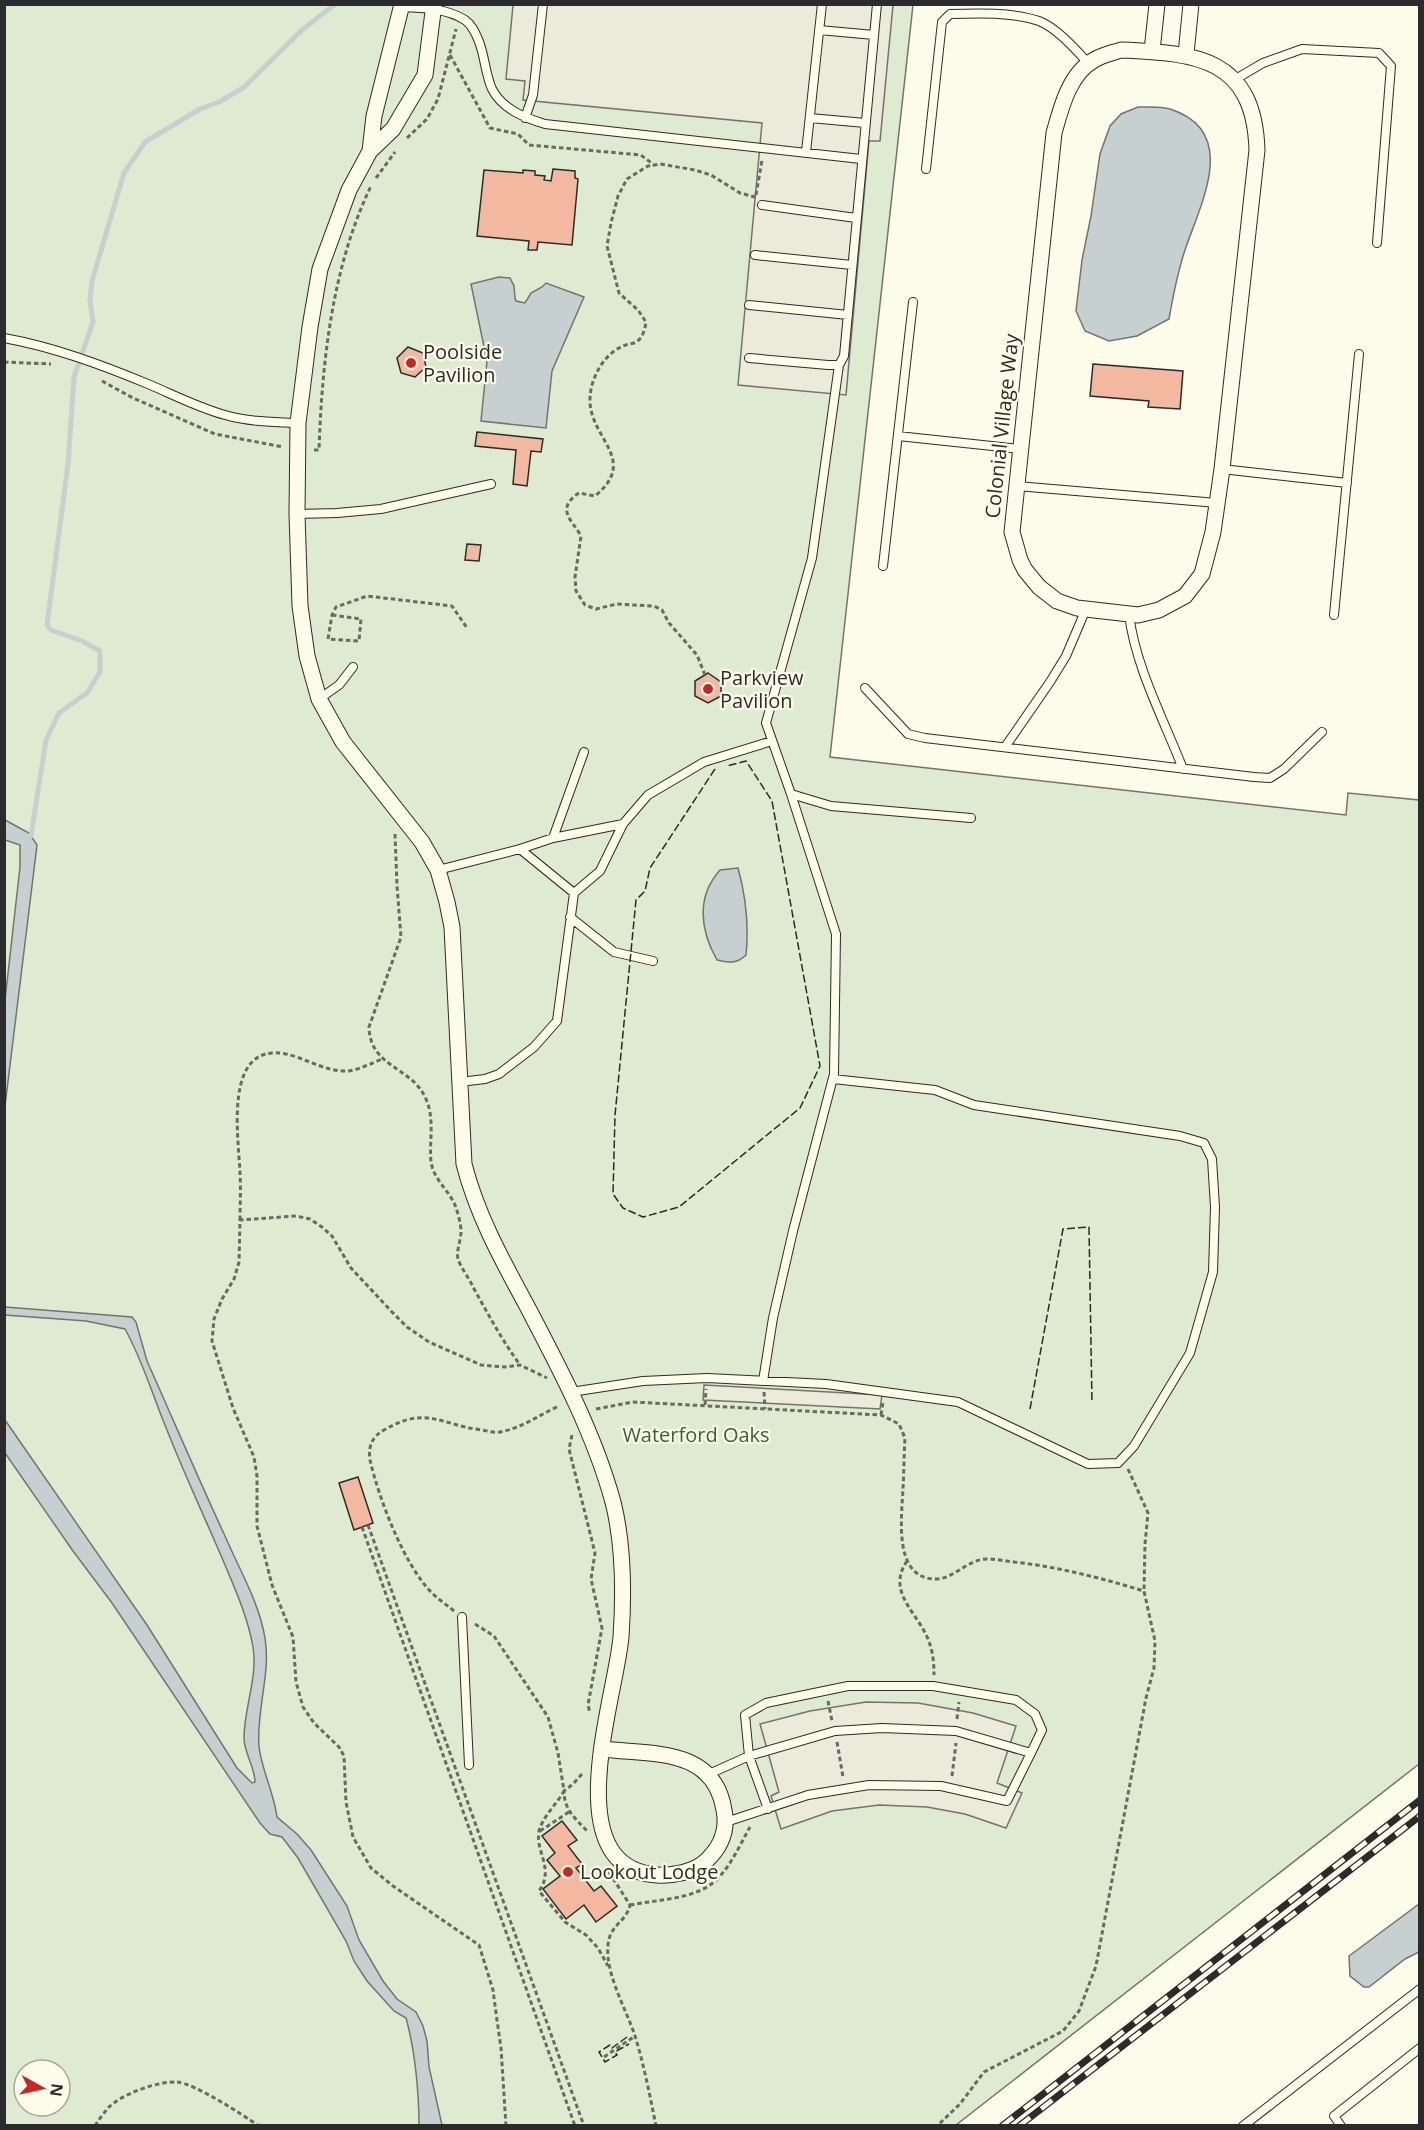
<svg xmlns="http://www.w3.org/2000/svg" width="1424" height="2130" viewBox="0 0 1424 2130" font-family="'Open Sans',sans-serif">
<rect width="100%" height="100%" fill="#fdfbea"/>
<path fill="#deebd1" stroke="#74746e" stroke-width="1.5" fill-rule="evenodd" d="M5,5H913L830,757L1346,815L1348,793L1419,800V1764L956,2125L5,2126ZM24,2070H60V2106H24Z"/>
<path fill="#eceadb" stroke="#74746e" stroke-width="1.5" d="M513,5H893L880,141H869L846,395L738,385L762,123L523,100L525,81L506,79Z
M704,1385L882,1395L880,1409L703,1400Z
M866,1702L918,1703L973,1713L1016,1726L997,1783L1022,1793L1006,1828L965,1814L927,1807L879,1805L832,1811L781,1829L771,1796L779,1792L760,1724L810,1711Z"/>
<path fill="#c7d0d0" stroke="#74746e" stroke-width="1.5" d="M1138,107C1148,107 1161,106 1170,109C1239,131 1202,201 1186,247C1178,270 1173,296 1169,319L1137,336L1109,341L1085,331L1076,311L1082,260L1091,216L1100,154L1110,126L1121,114Z
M499,277L510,278L514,286L515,298L516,301L525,303L531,293L542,287L546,283L584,297L552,371L546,428L481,421L487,361L471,284Z
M5,820L29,833L37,845L5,1106V1000L20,867V845L5,840Z
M738,868C746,897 749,926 746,955C737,964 728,963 717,960C700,930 696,897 720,870Z
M5,1307L132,1317L136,1322L147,1361C173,1419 198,1478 225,1536C239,1569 259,1602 265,1638C271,1674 256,1710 259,1747C262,1771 274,1793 277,1817L297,1834L311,1850L347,1906L359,1940L383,1981L397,1999L416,2012L423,2026L427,2041L429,2067L442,2125H419C419,2093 415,2050 406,2018L394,2011L367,1981L354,1961L346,1941L298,1858L282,1837L270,1834L260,1823L112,1603L73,1551L5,1453V1420L147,1625L237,1768L252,1783L255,1782C255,1767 244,1753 244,1738C244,1708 258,1677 253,1647C248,1618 236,1591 225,1565C206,1520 185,1476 167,1430C153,1397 143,1361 125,1329L86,1321L5,1315Z
M1419,1904V1952L1405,1959L1369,1987H1364L1350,1976L1349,1956Z"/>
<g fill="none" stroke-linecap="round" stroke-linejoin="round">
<path stroke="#c7d0d0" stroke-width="5" d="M31,836L46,740L59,713L87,693L100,672V651L82,641L51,630L47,625L68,464L74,377L93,322L90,300L92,281L124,173L145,142L200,109L219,102L243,88L302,30L335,4"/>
</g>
<path fill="#f2b8a0" stroke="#2b2b2b" stroke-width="1.5" d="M553,169L575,171V178L578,179L572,245L538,242L537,250H528L529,241L477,236L484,170L523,173V170L535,171V175L545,176L544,180L551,181Z
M408,347L423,353L426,367L415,377L401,373L397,358Z
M1093,364L1183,371L1180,409L1148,407L1149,401L1090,396Z
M477,432L543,439L541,452L531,451L527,486L513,484L516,450L475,446Z
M467,544L481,545L479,561L465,560Z
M708,673L721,682V696L708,703L695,696V681Z
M358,1477L373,1523L354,1530L339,1483Z
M562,1821L577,1840L568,1846L582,1864L576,1868L594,1891L601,1886L617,1906L596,1922L584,1905L566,1919L543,1889L560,1876L547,1860L555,1853L542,1836Z"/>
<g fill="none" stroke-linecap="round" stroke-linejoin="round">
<g stroke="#2b2b2b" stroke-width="10">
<path id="service" d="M402,7C423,8 446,8 465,20C472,25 475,32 478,39C485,55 485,74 492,89C502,109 525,118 545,124L861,159
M819,30L874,35
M1234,80L1263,63L1302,49L1379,53L1391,66L1377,243
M525,118L533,95L543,4
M810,118L865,123
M806,152L822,4
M926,169L942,22L950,14C977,13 1013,12 1039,21C1057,28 1076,50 1089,64
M762,205L856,218
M755,255L852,265
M749,305L848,315
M4,338C54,347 102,365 148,384C174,395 199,408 225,415C249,422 274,422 298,423
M749,358L828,365H839L844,356L877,4
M898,436L1021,449
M1222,469L1347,483
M1017,486L1217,503
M297,514L337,513L381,509L491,484
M883,566L913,302
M1129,614C1135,666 1164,720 1183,769
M1334,615L1359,354
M865,688L908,734L925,738L1254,777L1270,778L1284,769L1322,732
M319,699L339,685L353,667
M1005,747L1050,682L1066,656L1086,609
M791,794L831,806L971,818
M553,838L584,752
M520,849L553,838L623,824
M438,870L520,849L574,893L600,871L623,824L648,795L704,762L772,741
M570,917L614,952L653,961
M460,1082L485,1079L499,1074L534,1047L557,1021L574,893
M763,1381L773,1318L793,1231L834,1074L836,934L791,794L766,723L812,558L839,365
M571,1392L643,1381L707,1378L826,1384L958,1402L1088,1464L1118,1463L1134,1446L1190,1353L1213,1272L1215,1207L1212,1159L1204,1143L1180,1136L974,1105L935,1090L833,1079
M462,1617L469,1765
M709,1774L749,1756L835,1731L882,1728L956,1731L1031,1753L1007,1801L941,1786L869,1785L808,1795L726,1822
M768,1809L749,1756L745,1715L766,1703L848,1686H933L1016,1700L1035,1714L1042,1730L1031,1753
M1243,2126L1420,1989
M1341,2126L1334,2116L1420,2048"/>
</g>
<g stroke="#2b2b2b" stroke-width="17">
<path id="minor" d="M434,4L425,75L393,129L370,151L349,190L320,269L310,327L298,423L297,514L300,606L307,656L319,699L343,742L422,842L438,870L447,902L452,927L464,1164C477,1215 502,1260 527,1306C560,1369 594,1433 613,1502C624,1546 624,1593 621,1637C616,1697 555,1868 657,1875C673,1876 694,1872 706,1861C721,1847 728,1830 724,1810C714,1747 652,1755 603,1749
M1121,50C1197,53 1254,58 1257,150L1222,469L1213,532L1202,574L1185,596L1159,610L1138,615L1077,608L1057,601L1039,587L1025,570L1020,560L1012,532L1054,133C1061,108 1069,74 1094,60C1102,55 1112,53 1121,50Z
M1152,51L1157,4
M1186,54L1191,4
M370,151L374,116L402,4"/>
</g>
<path stroke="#6a6964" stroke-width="3" stroke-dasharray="4.5 3" stroke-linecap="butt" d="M450,55L490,128L518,134L529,145L641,155L654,165
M407,138L427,119L438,99L456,29
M376,178L395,152
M756,195L762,160
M4,362L51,364
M102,381L133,398L215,434L283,447
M314,450H319C322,362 332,267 371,186
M332,615L361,619L359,641L328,639L332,615L336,607L367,596L452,606L467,628
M705,675L697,655L669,623L662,610L654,606L634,605L617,604L596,609L585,605L576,591L575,577L581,536C572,520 555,509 579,493L595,496C640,459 588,438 590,398C591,377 604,354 623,346C627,344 633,344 636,342C643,338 645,329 646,322L638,310L619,293L607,246L611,223L618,196L627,179L648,166L660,164L695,170L711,175L740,193L755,197
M395,834L397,886L401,937L369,1027C370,1068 412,1066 426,1099C435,1119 429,1141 431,1162C434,1180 448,1189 455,1205C458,1213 461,1224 461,1232C461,1240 456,1251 458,1259C461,1268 469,1278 473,1287C488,1314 502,1340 520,1365
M240,1220C240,1204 241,1189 240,1174C239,1139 222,1041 286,1054C305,1058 326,1072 347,1071C359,1070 372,1063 382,1059
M764,1392L765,1409
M705,1405L706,1389
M596,1409L633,1402L881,1415L899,1424L905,1438C904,1454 904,1471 903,1488C902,1516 892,1580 937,1579C955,1578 968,1559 987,1559C996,1559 1005,1561 1014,1562C1059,1567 1101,1578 1144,1591L1155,1641L1154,1668L1146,1698L1096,1966L1079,2011L1063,2031L984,2072L960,2104L937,2126
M881,1415L883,1402
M572,1435L569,1449L595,1553L591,1579L602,1628L588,1705L590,1713
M1128,1469L1148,1513L1145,1544L1144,1590
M368,1525L584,2126
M362,1527L575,2126
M907,1561C885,1593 920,1614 929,1642C933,1652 934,1664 934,1675
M454,1611C447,1605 439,1600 432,1593C404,1565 379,1499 370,1460C368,1446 372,1437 384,1430C427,1405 440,1425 482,1430C488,1431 494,1433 500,1432C522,1428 539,1415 559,1406
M475,1624L494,1636L548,1717L558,1753L564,1791C557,1804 543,1816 539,1831C535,1852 555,1869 539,1891L565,1922L586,1935L598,1948L608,1966
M828,1701L832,1721
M957,1719L959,1702
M837,1742L843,1777
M582,1774L573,1784L564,1791C564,1810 575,1818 588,1832
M952,1776L956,1743
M540,1831L569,1812
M609,1872L630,1905C627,1920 613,1924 609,1939C602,1969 626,2008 635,2036C644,2065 650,2096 656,2126
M630,1905C659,1899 701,1900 721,1875C733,1861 741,1843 750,1827
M604,2057L635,2036
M95,2126C99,2119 104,2113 109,2107C122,2094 158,2081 177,2082C194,2083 243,2115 259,2126
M506,2126L501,2048L496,2013L493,1990L479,1945L393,1886L371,1868L353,1837L346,1802L344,1756L339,1747L314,1723L303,1707L296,1682L293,1637L272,1585L257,1526V1476L254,1457L233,1408L212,1341L214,1319L222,1299L234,1279L239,1262L240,1220L296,1216L310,1219L322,1227L332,1236L351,1268L392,1312L407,1327L429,1342L481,1365L505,1367L520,1365L547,1378"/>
<use href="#service" stroke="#fdfbea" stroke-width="8"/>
<use href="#minor" stroke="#fdfbea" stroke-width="15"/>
<g stroke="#2b2b2b" stroke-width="7">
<path id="rail" d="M1002,2126L1420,1800
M1019,2126L1420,1816"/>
</g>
<use href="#rail" stroke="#fdfbea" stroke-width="4.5" stroke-dasharray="14" stroke-linecap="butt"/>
<path stroke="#2b2b2b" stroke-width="1.5" stroke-dasharray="8 3" stroke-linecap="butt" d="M715,769L650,868L645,891L636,900L615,1115L613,1194L623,1208L643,1217L679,1207L800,1108L820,1066L772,801L746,761L727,766
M1030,1409L1063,1229L1089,1227L1092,1403
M627,2037L612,2048L610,2045L599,2052L605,2062L617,2055L615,2052L629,2044"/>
</g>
<g fill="#c62828" stroke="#fdfbea" stroke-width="2">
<circle cx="411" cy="363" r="6"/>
<circle cx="708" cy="689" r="6"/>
<circle cx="568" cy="1872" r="6"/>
</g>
<g text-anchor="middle" stroke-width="4.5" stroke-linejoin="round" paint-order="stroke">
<g font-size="20" fill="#2b2b2b" stroke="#fdfbea" text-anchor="start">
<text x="423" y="359">Poolside<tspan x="423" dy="23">Pavilion</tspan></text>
<text x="720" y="685">Parkview<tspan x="720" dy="23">Pavilion</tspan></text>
<text x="580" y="1879">Lookout Lodge</text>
</g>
<g font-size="20" fill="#2b2b2b" stroke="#fdfbea">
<text transform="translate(1002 426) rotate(-84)" y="7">Colonial Village Way</text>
</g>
<g font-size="20" fill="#34623c" stroke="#fdfbea">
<text x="696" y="1442">Waterford Oaks</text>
</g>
</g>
<rect width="1424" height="2130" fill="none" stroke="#2b2b2b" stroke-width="12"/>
<g transform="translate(42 2088) rotate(98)"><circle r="28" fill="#fdfbea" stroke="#a9a89e" stroke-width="1.5"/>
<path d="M0-4.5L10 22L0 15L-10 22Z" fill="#c62828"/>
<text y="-9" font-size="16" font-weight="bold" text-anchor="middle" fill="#2b2b2b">N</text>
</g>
</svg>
